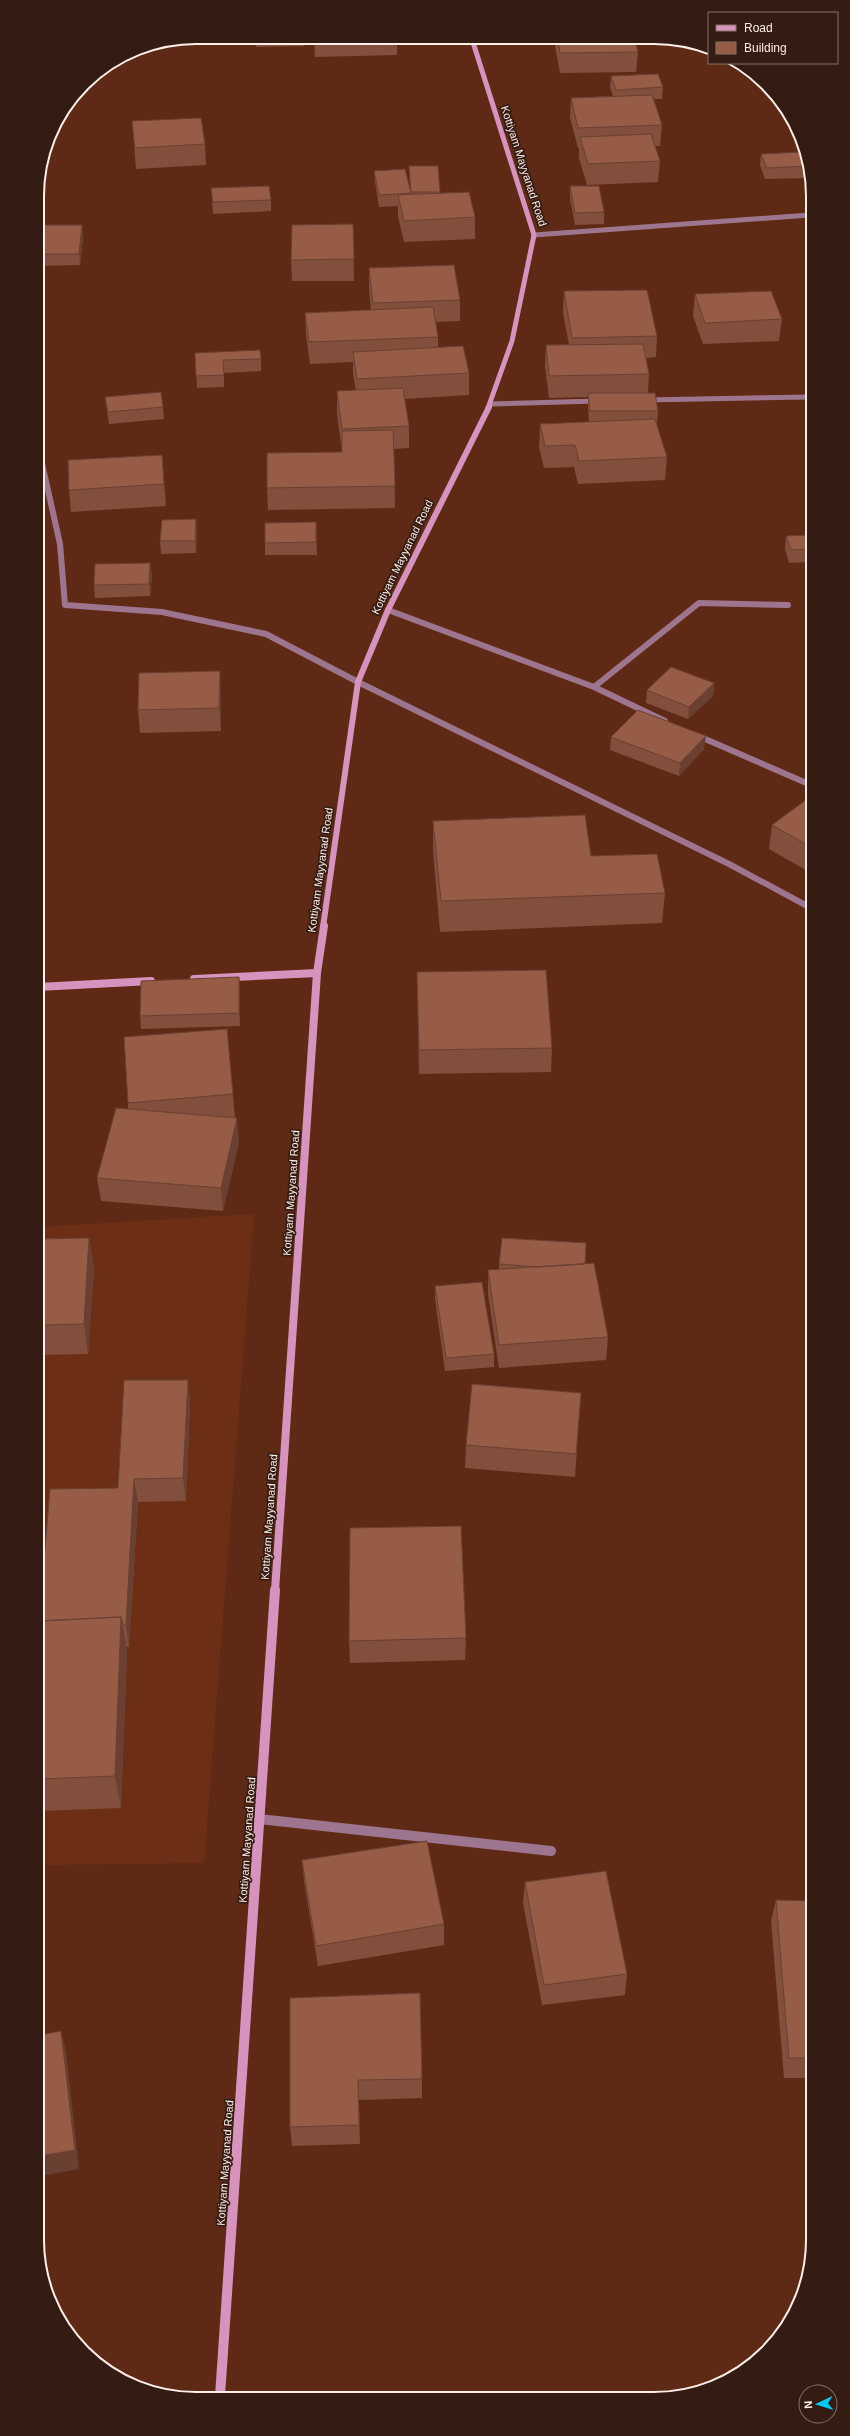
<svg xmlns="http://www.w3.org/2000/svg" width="850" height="2436" viewBox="0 0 850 2436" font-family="Helvetica,sans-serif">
<rect width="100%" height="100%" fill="#5f2a15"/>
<path fill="#6c2f16" d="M254,1214L204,1863L40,1865L39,1227Z"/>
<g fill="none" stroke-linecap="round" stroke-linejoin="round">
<path stroke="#9e758e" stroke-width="5" d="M534,235L810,215
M645,400L810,397
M490,404L597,401"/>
<path stroke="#9e758e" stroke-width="6" d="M38,457L41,459L60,544L65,605L162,612L266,634L358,682L729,864L811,908
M388,610L594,687L665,721
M594,687L699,603L788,605
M696,735L811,785"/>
<path stroke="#9e758e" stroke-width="10" d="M259,1819L551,1851"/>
<path stroke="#d593bd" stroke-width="5" d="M472,39L534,235L512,341L488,408"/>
<path stroke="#d593bd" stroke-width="6" d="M323,927L358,682L388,610L489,407"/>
<path stroke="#d593bd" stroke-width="8" d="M194,979L317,973
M38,987L151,981
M275,1591L317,973L324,926"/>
<path stroke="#d593bd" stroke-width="10" d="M220,2396L275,1590"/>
</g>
<path fill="#814f3c" d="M256,37L304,38V46L256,47Z
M314,38H397V55L315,57Z
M555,39L635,40L638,52L636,72L560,73L555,46Z
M611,76L663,87L662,99H654L662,125L660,146H655L660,161L658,182L587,185L579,158V148H578L570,118L571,98L613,96L610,88Z
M132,121L205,144L206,165L136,169Z
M761,154L808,166L807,178L765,179L760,165Z
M409,166H438L440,193L475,217V239L404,242L398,217V206L379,207L375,182L374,171L410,192Z
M570,186L604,212V224L575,225L570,198Z
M211,188L271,200V211L213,214Z
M353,224L354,281H292L291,260Z
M37,225H82L83,237L80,265L37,266Z
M369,268L460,300V321L436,322L438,337V348L469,373V395L405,399L409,426V448L394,449L395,508L268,510L267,488L342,452L337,414V391H356L353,374V362L310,364L306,335L305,313L371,310L369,289Z
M564,291L657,336L656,357L646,358L649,374L648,393L658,411L657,423H656L667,457L665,480L578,484L574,467L544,468L539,447L540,424L589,422L588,405V397L549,398L545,367L546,345H569L563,313Z
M695,294L782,319L779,341L703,344L693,316Z
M195,353L261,359V371L224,373V387L197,388Z
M105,397L163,407L164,419L109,424Z
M162,455L166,506L71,512L69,490Z
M316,522L317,555H265V543Z
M197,531L196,553L161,554L160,541Z
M810,535V562L789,563L785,549L786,536Z
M150,563L152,575L150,596L95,598L94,585Z
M714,683L713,696L688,719L646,703L647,690Z
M221,694V731L140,733L138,710Z
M611,737L704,749L679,776L610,750Z
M811,801V873L769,849L772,825Z
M433,821L591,856L665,893L662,923L440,932L433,851Z
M417,972L552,1048L551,1072L419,1074Z
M239,977L240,990V1026L141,1029L140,1016Z
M227,1029L235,1118L239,1142L223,1211L101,1201L97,1178L128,1109V1103Z
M89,1238L94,1268L88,1354L39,1355V1239Z
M499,1264H585L608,1337L606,1360L499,1368L488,1294V1270H499Z
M435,1286L494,1354V1367L445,1371L435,1299Z
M188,1380L190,1403L186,1501L138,1502L129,1647H126L127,1650L121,1808L40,1811L39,1615L118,1488Z
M581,1393L575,1477L465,1468L466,1445Z
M466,1638L465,1660L350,1663L349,1641Z
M302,1860L444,1924V1945L318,1966L304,1881Z
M525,1882L627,1974L625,1995L542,2005L523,1903Z
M776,1900L812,1901V2078H784L771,1921Z
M290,1998L422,2079V2098L359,2100L360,2144L292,2146L290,2127Z"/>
<path fill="#694031" d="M82,225L83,237L80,265L79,254Z
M196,519L197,531L196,553L195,541Z
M150,563L152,575L150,596L149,584Z
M220,671L221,694V731L219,708Z
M714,683L713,696L688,719L689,707Z
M706,736L704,749L679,776L680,763Z
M239,977L240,990V1026L239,1013Z
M237,1118L239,1142L223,1211L221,1188Z
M89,1238L94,1268L88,1354L84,1324Z
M188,1380L190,1403L186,1501L183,1478Z
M134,1479L138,1502L129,1647L126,1625Z
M121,1617L127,1650L121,1808L115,1776Z
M61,2031L66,2051L79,2169L40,2176V2156Z
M358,2080L359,2100L360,2144L359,2125Z"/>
<path fill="#965c46" stroke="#694031" d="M558,39L635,40L638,52L560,53Z
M658,74L663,87L616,90L611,76Z
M652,95L662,125L578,128L571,98Z
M201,118L205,144L135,148L132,121Z
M651,134L660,161L588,164L580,137Z
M802,152L808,166L767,168L761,154Z
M409,166H438L440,192H411Z
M405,169L411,193L379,195L374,171Z
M269,186L271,200L213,202L211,188Z
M570,186H599L604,212L575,213Z
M469,192L475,217L404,221L398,195Z
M353,224L354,259L291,260L292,225Z
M37,225H82L79,254H37Z
M454,265L460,300L373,303L369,268Z
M647,290L657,336L572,338L564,291Z
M771,291L782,319L705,323L695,294Z
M433,307L438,337L309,342L305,313Z
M643,344L649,374L549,376L546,345Z
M463,346L469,373L357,379L353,352Z
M260,350L261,359L223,360L224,375L196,376L195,353Z
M403,388L409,426L342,429L337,391Z
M161,392L163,407L108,412L105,397Z
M588,393H655L658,411H590Z
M655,419L667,457L579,461L575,445L545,446L540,424Z
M393,430L395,486L267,488V453L342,452V431Z
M162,455L164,484L69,490L68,460Z
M196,519L195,541H160L162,520Z
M316,522V542L265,543V523Z
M810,535V549L791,550L786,536Z
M150,563L149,584L94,585L95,564Z
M671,667L714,683L689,707L647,690Z
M220,671L219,708L138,710L139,673Z
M638,710L706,736L680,763L611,737Z
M807,799L811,801V847L772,825Z
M585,815L591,856L657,854L665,893L441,901L433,821Z
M546,970L552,1048L419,1050L417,972Z
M239,977V1013L140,1016L141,981Z
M227,1029L233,1094L128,1103L124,1037Z
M116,1108L237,1118L221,1188L97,1178Z
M89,1238L84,1324L39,1325V1239Z
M502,1238L586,1243L585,1264L538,1267L499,1264Z
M594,1263L608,1337L499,1345L488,1270Z
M482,1282L494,1354L446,1358L435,1286Z
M124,1380H188L183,1478L134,1479L126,1625H123L121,1617L39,1621L50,1489L118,1488Z
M472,1384L581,1393L576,1454L466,1445Z
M461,1526L466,1638L349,1641L350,1528Z
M121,1617L115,1776L39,1779V1621Z
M427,1841L444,1924L316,1946L302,1860Z
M606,1871L627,1974L544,1985L525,1882Z
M776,1900L812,1901V2058H789Z
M420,1993L422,2079L358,2080L359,2125L290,2127V1998Z
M61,2031L75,2150L40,2156V2035Z"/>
<g text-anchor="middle" stroke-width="3.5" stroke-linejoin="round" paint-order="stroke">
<g font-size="11" fill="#fdefea" stroke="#341c12">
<text transform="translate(524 166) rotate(72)" y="4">Kottiyam Mayyanad Road</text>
<text transform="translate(402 557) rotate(-64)" y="4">Kottiyam Mayyanad Road</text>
<text transform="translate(320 870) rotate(-82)" y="4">Kottiyam Mayyanad Road</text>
<text transform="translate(291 1193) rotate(-86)" y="4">Kottiyam Mayyanad Road</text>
<text transform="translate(269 1517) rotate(-86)" y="4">Kottiyam Mayyanad Road</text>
<text transform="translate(247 1840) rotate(-86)" y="4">Kottiyam Mayyanad Road</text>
<text transform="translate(225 2163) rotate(-86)" y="4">Kottiyam Mayyanad Road</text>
</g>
</g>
<path d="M0 0H850V2436H0ZM196 44H654A152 152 0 0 1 806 196V2240A152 152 0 0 1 654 2392H196A152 152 0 0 1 44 2240V196A152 152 0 0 1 196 44Z" fill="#341c12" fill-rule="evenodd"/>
<path fill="none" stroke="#fdefea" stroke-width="2" d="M196 44H654A152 152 0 0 1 806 196V2240A152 152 0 0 1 654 2392H196A152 152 0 0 1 44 2240V196A152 152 0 0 1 196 44Z"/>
<rect x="708" y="12" width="130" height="52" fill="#341c12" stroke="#847068"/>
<rect x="716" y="25" width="20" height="6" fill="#d593bd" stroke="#847068"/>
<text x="744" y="32" font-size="12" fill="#fdefea">Road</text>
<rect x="716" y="42" width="20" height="12" fill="#965c46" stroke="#847068"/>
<text x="744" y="52" font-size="12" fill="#fdefea">Building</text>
<g transform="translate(818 2404) rotate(266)"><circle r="19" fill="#341c12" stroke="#847068"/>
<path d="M0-3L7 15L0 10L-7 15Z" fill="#00cbf8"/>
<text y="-6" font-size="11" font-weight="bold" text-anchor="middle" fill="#fdefea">N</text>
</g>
</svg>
